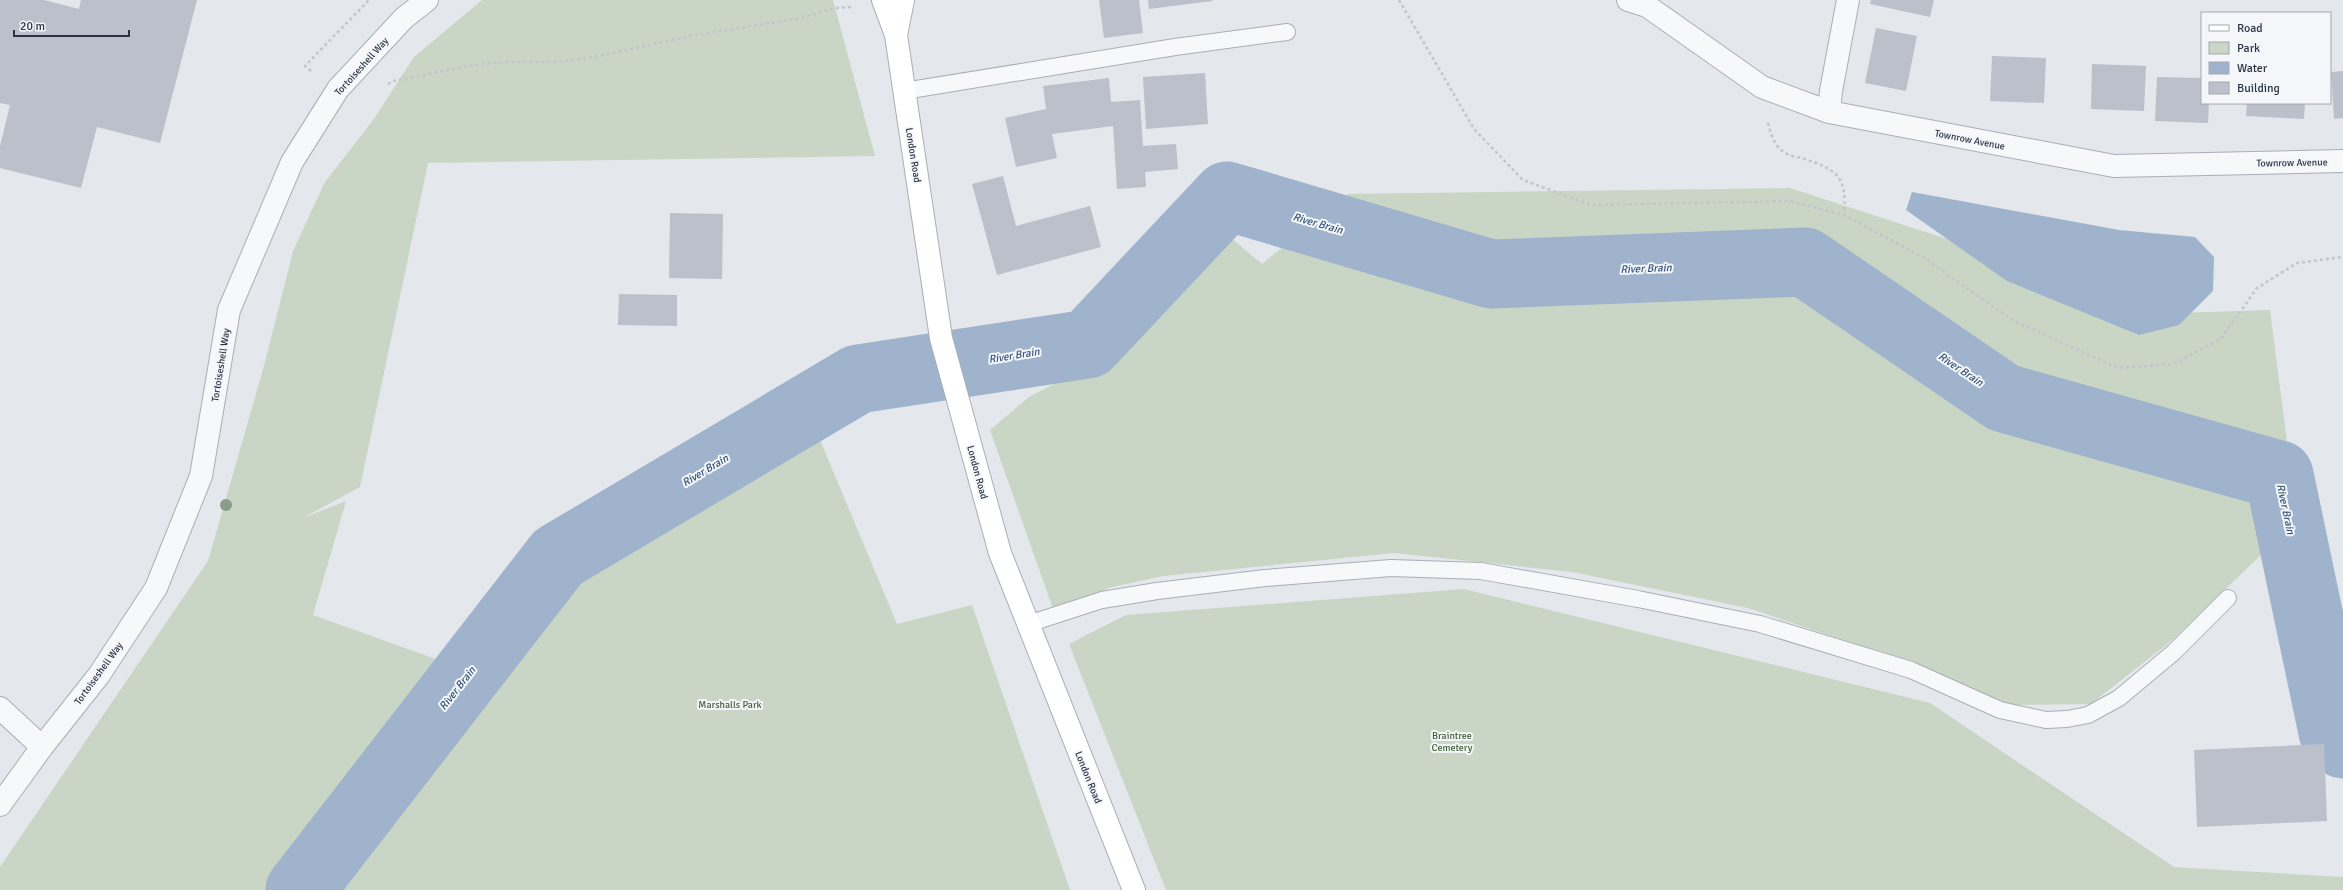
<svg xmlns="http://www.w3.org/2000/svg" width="2343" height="890" viewBox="0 0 2343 890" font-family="Signika,sans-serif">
<rect width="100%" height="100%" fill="#e4e7ec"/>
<path fill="#c9d6c5" d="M482,0H833L875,156L428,163L360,487L303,518L346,501L313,615L444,662L274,890H0V867L208,561L264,366L293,251L325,182L374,119L414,57Z
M1790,188L2175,313L2270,310L2297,520L2175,638L2091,704L2008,705L1908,662L1748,608L1572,572L1394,553L1163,576L1108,588L1058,623L990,430L1029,397L1106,357L1223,231L1262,264L1348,194Z
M818,435L897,624L972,605L1070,890H336L576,580Z
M1464,589L1930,703L2174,867L2343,877V890H1166L1069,644L1126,615Z"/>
<path fill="#9fb4cc" d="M1912,192L2119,230L2195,237L2214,257L2213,291L2179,325L2139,335L2007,281L1906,210Z"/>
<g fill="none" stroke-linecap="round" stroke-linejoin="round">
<path stroke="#9fb4cc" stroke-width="69" d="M300,890L558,557L858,379L1088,344L1227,196L1491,274L1805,262L2004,398L2279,475L2333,732L2343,744"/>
</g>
<path fill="#bbc0ca" d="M0,0H44L79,9L81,0H197L160,143L97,127L81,188L0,168V146L10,105L0,103Z
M1099,0H1139L1143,33L1104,38Z
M1148,0H1212V1L1149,9Z
M1871,0H1934L1930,17L1870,4Z
M1876,28L1917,36L1906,91L1865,83Z
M1992,56L2046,58L2044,103L1990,101Z
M2092,64L2146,66L2144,111L2091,109Z
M2343,71V118L2334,119L2331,72Z
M1205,73L1208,124L1146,129L1143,77Z
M2157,77L2202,78V103H2209L2208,123L2155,121Z
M1109,78L1111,102L1140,100L1143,146L1176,144L1178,169L1145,172L1146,187L1117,189L1113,126L1052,134L1057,158L1016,167L1005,118L1046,109L1043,86Z
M2247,103H2305L2304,119L2246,116Z
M1003,176L1016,226L1090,206L1101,247L997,275L972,184Z
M670,213L723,214L722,279L669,278Z
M619,294L677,295V326L618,325Z
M2324,744L2327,821L2197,827L2194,750Z"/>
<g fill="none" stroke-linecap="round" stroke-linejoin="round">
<g stroke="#a9aeb7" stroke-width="18">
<path id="lane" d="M904,91L1175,47L1287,32
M1028,624L1102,600L1157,591L1265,578L1391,568L1481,571L1638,599L1760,624L1911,670L2000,710L2046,720L2067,719L2088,715L2119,698L2174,652L2228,598"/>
</g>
<g stroke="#a9aeb7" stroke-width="24">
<path id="street" d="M1628,0L1647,6L1762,87L1829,112L2114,166L2343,161
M1829,112L1831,91L1848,0
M0,708L42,747
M0,805L42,747L99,675L156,588L201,476L229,310L292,162L338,89L404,18L427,0"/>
</g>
<g stroke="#a9aeb7" stroke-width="24">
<path id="secondary" d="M883,0L896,35L941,338L1000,553L1134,890
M896,35L903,0"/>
</g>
<path stroke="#c2c5cb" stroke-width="2.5" stroke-dasharray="3 3" stroke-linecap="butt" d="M1399,0L1474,129L1523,180L1591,205L1789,201L1844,215L1921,256L2012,320L2118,368L2173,364L2221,339L2257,288L2297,263L2343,257
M311,71L305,66L369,0
M388,84L393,81L473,65L505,62H559L600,56L690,36L801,18L835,8L853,7
M1768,123C1771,134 1774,146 1784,152C1789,156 1797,157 1802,158C1838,170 1847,176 1844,215"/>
<use href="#lane" stroke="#f7f8fa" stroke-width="16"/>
<use href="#street" stroke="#f7f8fa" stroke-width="22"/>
<use href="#secondary" stroke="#fff" stroke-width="22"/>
</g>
<circle fill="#899d89" cx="226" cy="505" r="6"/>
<g text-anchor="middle" stroke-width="4" stroke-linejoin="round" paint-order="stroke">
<g font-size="10" fill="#2b3445" stroke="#f4f6f9">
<text transform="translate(361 66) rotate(-48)" y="4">Tortoiseshell Way</text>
<text transform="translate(1970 139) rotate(11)" y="4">Townrow Avenue</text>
<text transform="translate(914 155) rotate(81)" y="4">London Road</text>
<text transform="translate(2292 162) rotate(-1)" y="4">Townrow Avenue</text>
<text transform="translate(220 365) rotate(-81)" y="4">Tortoiseshell Way</text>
<text transform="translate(978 472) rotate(75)" y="4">London Road</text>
<text transform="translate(98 673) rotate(-54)" y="4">Tortoiseshell Way</text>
<text transform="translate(1089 777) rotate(68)" y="4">London Road</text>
</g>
<g font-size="10" fill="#3f6138" stroke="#f4f6f9">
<text x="730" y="708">Marshalls Park</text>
<text x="1452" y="739">Braintree<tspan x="1452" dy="12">Cemetery</tspan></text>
</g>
<g font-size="11" font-style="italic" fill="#34527a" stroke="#f4f6f9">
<text transform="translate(1318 223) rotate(16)" y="4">River Brain</text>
<text transform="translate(1646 268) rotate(-2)" y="4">River Brain</text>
<text transform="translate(1014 355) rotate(-9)" y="4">River Brain</text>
<text transform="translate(1961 369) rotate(34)" y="4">River Brain</text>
<text transform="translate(705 470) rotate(-31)" y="4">River Brain</text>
<text transform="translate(2286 509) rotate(78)" y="4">River Brain</text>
<text transform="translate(457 688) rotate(-52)" y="4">River Brain</text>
</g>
</g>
<rect x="2201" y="12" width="130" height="92" fill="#f4f6f9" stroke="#a4a8b1"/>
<rect x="2209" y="25" width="20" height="6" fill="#ffffff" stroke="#a4a8b1"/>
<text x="2237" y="32" font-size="12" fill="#2b3445">Road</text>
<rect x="2209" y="42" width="20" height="12" fill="#c9d6c5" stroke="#a4a8b1"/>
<text x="2237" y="52" font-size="12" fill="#2b3445">Park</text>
<rect x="2209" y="62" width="20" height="12" fill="#9fb4cc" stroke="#a4a8b1"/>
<text x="2237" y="72" font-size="12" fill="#2b3445">Water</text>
<rect x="2209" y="82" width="20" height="12" fill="#bbc0ca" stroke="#a4a8b1"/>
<text x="2237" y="92" font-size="12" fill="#2b3445">Building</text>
<path d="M14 30v6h115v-6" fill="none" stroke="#2b3445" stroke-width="2"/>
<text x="20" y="30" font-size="12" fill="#2b3445" stroke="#f4f6f9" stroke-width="3" paint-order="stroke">20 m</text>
</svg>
